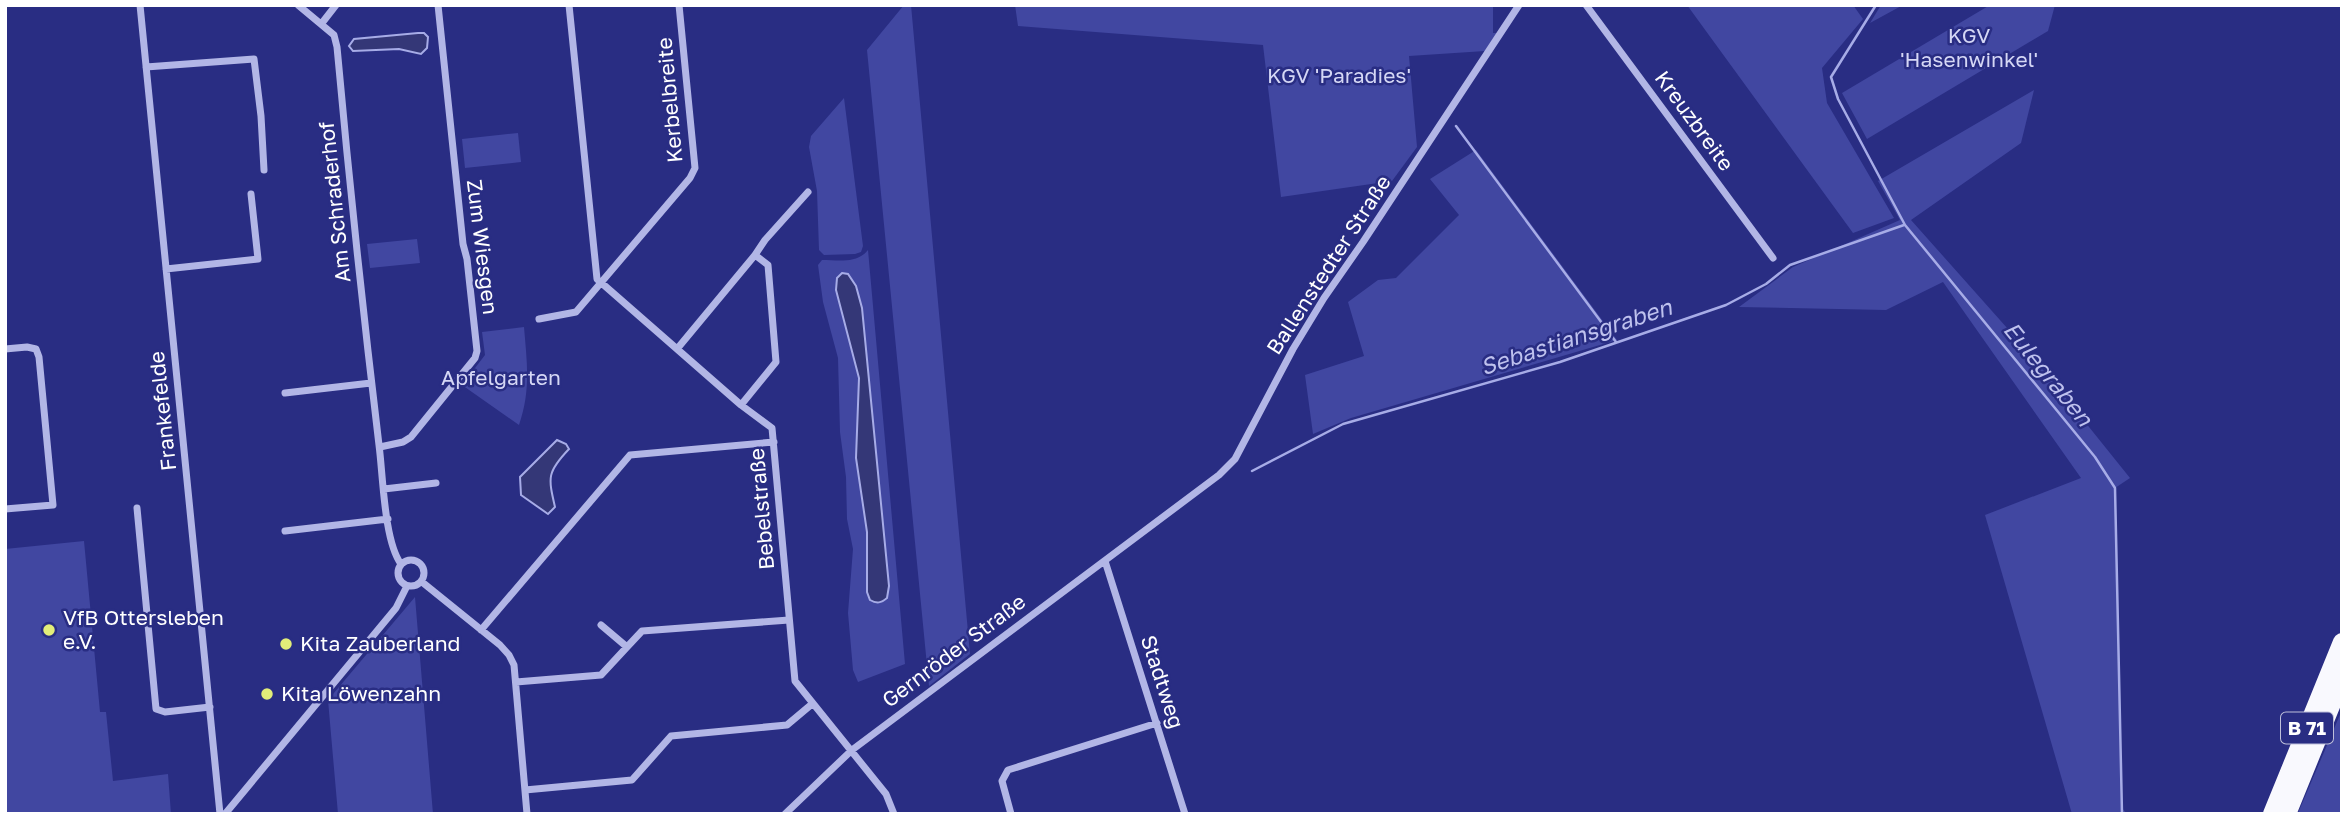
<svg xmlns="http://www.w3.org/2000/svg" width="2347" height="819" viewBox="0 0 2347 819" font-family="'Golos Text',sans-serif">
<rect width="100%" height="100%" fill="#292d83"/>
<path fill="#4147a1" d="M904,5H911L970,654L929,686L867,50Z
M1015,5H1493V33H1497L1485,51L1409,56L1417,147L1392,181L1281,197L1263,45L1018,26Z
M1687,5H1853L1863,19L1822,68L1827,103L1894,218L1853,233Z
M1881,5H1903L1870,23Z
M1990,5H2055L2048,31L1867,139L1842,93Z
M2034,90L2021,143L1911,220L2032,356L2130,478L2115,488L2121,807L2127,814H2072L1985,515L2081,478L1943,282L1886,310L1739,307L1793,267L1900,220L1878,181Z
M844,98L863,246L861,252L855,254L824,255L819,250L817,191L809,147L811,136Z
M518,133L521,162L465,168L462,139Z
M1476,150L1617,340L1351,418L1313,434L1305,375L1364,356L1348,302L1378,280L1396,278L1459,215L1430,179Z
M417,239L420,263L370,268L367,244Z
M868,250L905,664L858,682L853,670L848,613L853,549L847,519L846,477L840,432L838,358L823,302L818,265L822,260C838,260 857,264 868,250Z
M524,327C527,363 531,390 519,425L462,385L485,355L482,332Z
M84,541L100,712H106L113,781L168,774L171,814H5V549Z
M415,597L433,814H338L328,700Z
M2342,710V814H2297L2298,813Z"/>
<path fill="#343777" stroke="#a7ace7" stroke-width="2" d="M418,33H424L428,37L427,48L421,54L399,49L353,51L349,46L354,39Z
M842,273L848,274L856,286L862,308L889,586L887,598C881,603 877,604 870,600L867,592V532L856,458L859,378L836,290L837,278Z
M557,440L566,444L569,449C547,472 548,477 555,507L548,514L521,495L520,477Z"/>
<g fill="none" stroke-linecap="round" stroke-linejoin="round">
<path stroke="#a7ace7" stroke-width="2.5" d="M1876,5L1831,77L1838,99L1905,225L2095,457L2115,488L2122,814
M1456,126L1616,342
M1252,471L1343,424L1560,362L1726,305L1766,284L1790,265L1904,225"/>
<path stroke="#b2b6e6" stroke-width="7" d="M140,5L220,814
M298,5L334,35L337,47C349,180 363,312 379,445C383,475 384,541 401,564
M569,5L597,279L741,405L772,428L795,681L886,794L894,814
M1586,5L1773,258
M322,23L336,5
M146,67L254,59L261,116L264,170
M755,255L765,240L808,192
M166,269L258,259L251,194
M539,319L576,312L690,178L695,168L679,5
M5,349L27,347L36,349L39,357L53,505L5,509
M677,349L755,255L768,265L776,362L741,405
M285,393L371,383
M380,447L403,442L411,437L475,358L477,351L467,259L463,244L438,5
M384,489L436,483
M137,508L156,709L165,712L210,707
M285,531L388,519
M398 573a13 13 0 1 1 26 0a13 13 0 1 1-26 0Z
M1105,561L1185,814
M422,582L500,645L509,655L514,665L527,814
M481,630L630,455L774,442
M627,647L642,631L789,620
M516,682L601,675L627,647L601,625
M525,790L632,780L671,736L787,725L812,704
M225,814L396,608L407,586
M785,814L852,750L1219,475L1235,459L1293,349L1324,298L1363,242L1519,5
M1011,814L1002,781L1008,770L1157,723"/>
<path stroke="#f9f9fe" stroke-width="18" d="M2272,814L2342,642
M2287,814L2342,679"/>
</g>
<g fill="#e2ed79" stroke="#292d83" stroke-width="2.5">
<circle cx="49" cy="630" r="7"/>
<circle cx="286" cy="644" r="7"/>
<circle cx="267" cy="694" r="7"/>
</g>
<g text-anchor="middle" stroke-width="5" stroke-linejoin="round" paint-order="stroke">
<rect fill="#292d83" stroke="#bfc0da" stroke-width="2" x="2281" y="712.5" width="52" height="31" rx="5"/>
<g font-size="19" font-weight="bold" fill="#fff">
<text x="2307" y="735">B 71</text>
</g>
<g font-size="21" fill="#d5d7f5" stroke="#292d83">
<text x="1969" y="43">KGV<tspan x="1969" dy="24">'Hasenwinkel'</tspan></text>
<text x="1339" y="83">KGV 'Paradies'</text>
<text x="501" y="385">Apfelgarten</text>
</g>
<g font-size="21" fill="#fff" stroke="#292d83">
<text transform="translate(670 100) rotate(-95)" y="7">Kerbelbreite</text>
<text transform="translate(1694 121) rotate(54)" y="7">Kreuzbreite</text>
<text transform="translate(335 202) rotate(-96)" y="7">Am Schraderhof</text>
<text transform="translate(482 247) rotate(83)" y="7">Zum Wiesgen</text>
<text transform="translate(1329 265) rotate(-57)" y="7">Ballenstedter Straße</text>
<text transform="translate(163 411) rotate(-96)" y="7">Frankefelde</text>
<text transform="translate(762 509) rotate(-95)" y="7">Bebelstraße</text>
<text transform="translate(954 651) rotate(-37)" y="7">Gernröder Straße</text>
<text transform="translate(1162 682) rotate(72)" y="7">Stadtweg</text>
</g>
<g font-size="21" fill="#fff" stroke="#292d83" text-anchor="start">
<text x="63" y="625">VfB Ottersleben<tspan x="63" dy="24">e.V.</tspan></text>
<text x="300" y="651">Kita Zauberland</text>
<text x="281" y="701">Kita Löwenzahn</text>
</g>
<g font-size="23" font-style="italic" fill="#bec1ee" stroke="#292d83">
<text transform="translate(1576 337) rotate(-18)" y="8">Sebastiansgraben</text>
<text transform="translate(2048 374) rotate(51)" y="8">Eulegraben</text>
</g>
</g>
<rect width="2347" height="819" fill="none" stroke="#ffffff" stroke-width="14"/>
</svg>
